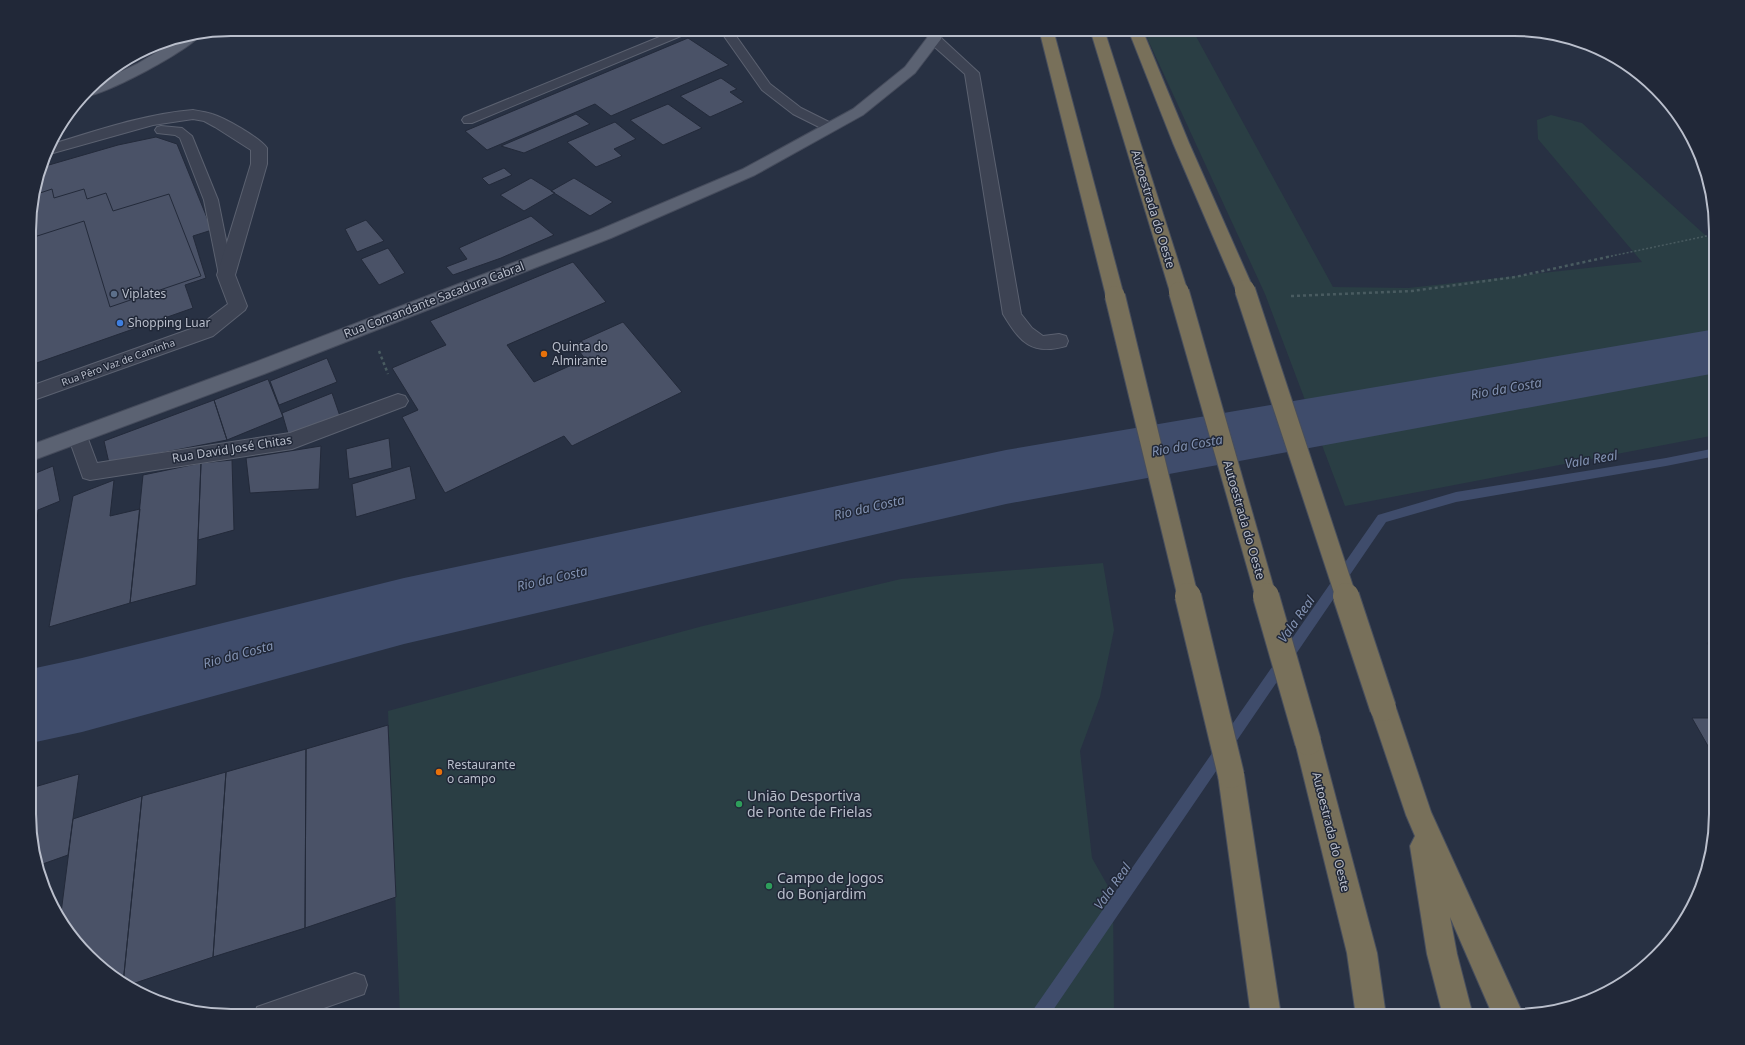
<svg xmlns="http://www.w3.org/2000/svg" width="1745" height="1045" viewBox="0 0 1745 1045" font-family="'Noto Sans',sans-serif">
<rect width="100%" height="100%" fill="#283143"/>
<path fill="#2a3e44" d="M1143,29H1192L1333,287L1408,288L1642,262L1538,139L1537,120L1551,115L1582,123L1716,245V435L1345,506L1265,294Z
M1103,563L1114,630L1100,697L1080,751L1092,858L1113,895L1114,1016H400L388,711L703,626L901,579Z"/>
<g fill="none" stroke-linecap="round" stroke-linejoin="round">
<path fill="#3f4c6b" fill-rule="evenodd" d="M1716,448V456L1666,466L1456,502L1386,522L1049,1016H1031L1033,1010L1378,515L1456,492L1666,458Z"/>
<path fill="#3f4c6b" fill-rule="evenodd" d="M1716,329V373L1006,504L404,644L82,732L31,743V669L82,658L404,578L1006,450Z"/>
</g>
<path fill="#4a5267" stroke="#232a3a" d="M688,38L729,65L611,116L595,104L487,150L465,131Z
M721,78L737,89L730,92L744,102L710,117L680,96Z
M668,104L702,128L663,145L630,120Z
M576,114L590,124L524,153L501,146Z
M615,122L636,139L614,149L622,156L596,167L567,142Z
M156,137L177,144L212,230L193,236L206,278L185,285L193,308L31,365V205L42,167L118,145Z
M504,168L512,175L489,185L482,178Z
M531,178L555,193L524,211L500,195Z
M574,178L613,202L590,216L551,191Z
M52,189L54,198L84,189L87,199L106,193L113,211L169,194L201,276L110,307L84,221L31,238V205L34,195Z
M531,216L554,235L501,258L453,275L446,267L467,259L459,248Z
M366,220L384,241L357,252L345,229Z
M388,248L405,273L379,285L361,259Z
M573,262L606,302L507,345L534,382L585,359L574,344L623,322L682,392L572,446L564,436L445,493L402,417L418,410L392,368L446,345L430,321Z
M327,358L337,382L279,405L270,381Z
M268,379L283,417L227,440L214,400Z
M332,393L341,419L289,437L282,413Z
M214,400L227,440L109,463L104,441Z
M389,438L392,468L349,479L346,449Z
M321,446L319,489L250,493L246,458Z
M232,460L234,530L198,540L201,463Z
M201,463L196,585L130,603L143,475Z
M53,466L60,501L38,510L37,521L31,523V475Z
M410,466L416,499L356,517L352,484Z
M114,480L110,516L140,509L130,603L49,627L73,496Z
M1707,643H1716V657Z
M1692,718H1716V760Z
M388,725L396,897L305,928L306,749Z
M306,749L305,928L213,957L226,772Z
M226,772L213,957L126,986L123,984L142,796Z
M79,774L68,855L37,866L31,840V788Z
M142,796L123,984L88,957L60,921L73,819Z"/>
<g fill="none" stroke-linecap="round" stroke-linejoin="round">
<g stroke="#5b6170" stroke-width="2">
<path id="service" d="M679,29H695L693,31L472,123H464L462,120L464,117Z
M719,29H731L770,84L801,108L833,124L835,127L833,130H825L793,114L762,90Z
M161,126L182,128L192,136L218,200L233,275L231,278L226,280L221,278L219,275L204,200L180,138L175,135L157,133L155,130L157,127Z
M355,973L364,976L367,985L364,994L301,1016H254L257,1007Z"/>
</g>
<g stroke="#5b6170" stroke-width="2">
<path id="minor" d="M934,35L939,36L979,73L1021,314L1032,328L1043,336L1059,334L1066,336L1068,341L1066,346C1031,356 1020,342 1003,314L965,74L929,42L927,39L929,36Z
M193,110C199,111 206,112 212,114C225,118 259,137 267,148V164L235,275L247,306L245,310L213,336L31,401V386L199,326L228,304L217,275L251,164V150L215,127L204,121L193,119L153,125L46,155L49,145C96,131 144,114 193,110Z
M398,394L405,396L408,401L405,406L292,449L90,480L83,478L68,436L71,431L78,428L85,431L97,463L290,433Z"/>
</g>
<g stroke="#464c5c" stroke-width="2">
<path id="primary" d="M930,29H944L941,39L915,73L863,115L755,175L611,238L264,374L31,461V445L250,364L599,230L743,169L853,109L905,67L927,38Z
M199,35C196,47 98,99 85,96L93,85L137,64L179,39Z"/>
</g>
<g stroke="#474e5d" stroke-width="2">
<path id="motorway" d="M1039,29H1053L1124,296L1121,300L1115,302L1109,300L1106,296Z
M1090,29H1104L1188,292L1185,296L1179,298L1173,296L1170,292Z
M1128,29H1142L1189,143L1254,290L1251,294L1245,296L1239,294L1236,290L1173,143Z
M1383,696L1392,700L1396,708L1431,812L1524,1016H1493L1450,917L1457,954L1473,1016H1443L1427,954L1410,846L1415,836L1406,815L1370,708L1374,700Z
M1308,730L1317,733L1321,742L1377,953L1386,1016H1356L1347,953L1295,742L1299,733Z
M1231,762L1240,766L1244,775L1281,1016H1251L1218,775L1222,766Z"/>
</g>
<path stroke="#495b60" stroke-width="1.5" stroke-dasharray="2 2" stroke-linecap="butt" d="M1607,257L1716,234"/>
<path stroke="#495b60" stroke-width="2.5" stroke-dasharray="3 3" stroke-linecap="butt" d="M1291,296L1412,291L1515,277L1612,256
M379,351L388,374"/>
<use href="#service" fill="#3d4353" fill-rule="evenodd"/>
<use href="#minor" fill="#3d4353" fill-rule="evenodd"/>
<use href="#primary" fill="#5b6272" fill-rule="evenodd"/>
<use href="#motorway" fill="#78705a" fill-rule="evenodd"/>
<g stroke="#474e5d" stroke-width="22" stroke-linecap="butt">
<path id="motorway-bridge-far1" d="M1245,290L1346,597
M1179,292L1266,597
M1115,296L1188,597"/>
</g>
<g stroke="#474e5d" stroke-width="28" stroke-linecap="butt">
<path id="motorway-bridge" d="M1188,596L1231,775
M1266,596L1308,742
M1346,596L1383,708"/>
</g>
<use href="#motorway-bridge-far1" stroke="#78705a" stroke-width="20"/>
<use href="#motorway-bridge" stroke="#78705a" stroke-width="26"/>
</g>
<circle fill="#5c6f8a" stroke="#212838" stroke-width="1.5" cx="114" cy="294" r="4"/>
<circle fill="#3f7fe0" stroke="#212838" stroke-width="1.5" cx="120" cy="323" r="4"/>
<g fill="#e8710a" stroke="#212838" stroke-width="1.5">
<circle cx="544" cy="354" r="4"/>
<circle cx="439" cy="772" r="4"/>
</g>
<g fill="#2e9e5b" stroke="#212838" stroke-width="1.5">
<circle cx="739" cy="804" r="4"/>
<circle cx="769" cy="886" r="4"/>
</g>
<g text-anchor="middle" stroke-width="3" stroke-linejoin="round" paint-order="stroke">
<g font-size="10" fill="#babfcc" stroke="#212838">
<text transform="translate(118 362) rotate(-20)" y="4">Rua Pêro Vaz de Caminha</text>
</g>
<g font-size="12" fill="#babfcc" stroke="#212838">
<text transform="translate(1153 209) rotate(73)" y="4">Autoestrada do Oeste</text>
<text transform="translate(434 300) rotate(-21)" y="4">Rua Comandante Sacadura Cabral</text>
<text transform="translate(232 449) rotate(-9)" y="4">Rua David José Chitas</text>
<text transform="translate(1244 520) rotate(74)" y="4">Autoestrada do Oeste</text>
<text transform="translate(1331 832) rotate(76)" y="4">Autoestrada do Oeste</text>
</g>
<g font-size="12" fill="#babfcc" stroke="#212838" text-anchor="start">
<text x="122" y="298">Viplates</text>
<text x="128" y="327">Shopping Luar</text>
<text x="552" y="351">Quinta do<tspan x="552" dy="14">Almirante</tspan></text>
<text x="447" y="769">Restaurante<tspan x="447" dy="14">o campo</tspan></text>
</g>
<g font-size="13" font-style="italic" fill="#8292b2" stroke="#212838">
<text transform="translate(1506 388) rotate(-10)" y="5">Rio da Costa</text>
<text transform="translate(1187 445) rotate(-10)" y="5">Rio da Costa</text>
<text transform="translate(1591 459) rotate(-10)" y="5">Vala Real</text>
<text transform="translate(869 507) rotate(-13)" y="5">Rio da Costa</text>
<text transform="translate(552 578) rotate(-13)" y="5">Rio da Costa</text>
<text transform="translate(1296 619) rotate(-55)" y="5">Vala Real</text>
<text transform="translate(238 654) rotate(-15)" y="5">Rio da Costa</text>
<text transform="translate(1112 886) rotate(-55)" y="5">Vala Real</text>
</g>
<g font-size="14" fill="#babfcc" stroke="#212838" text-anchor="start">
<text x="747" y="801">União Desportiva<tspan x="747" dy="16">de Ponte de Frielas</tspan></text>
<text x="777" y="883">Campo de Jogos<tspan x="777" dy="16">do Bonjardim</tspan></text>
</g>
</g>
<path d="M0 0H1745V1045H0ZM231 36H1514A195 195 0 0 1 1709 231V814A195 195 0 0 1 1514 1009H231A195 195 0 0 1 36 814V231A195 195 0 0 1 231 36Z" fill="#212838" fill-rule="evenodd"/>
<path fill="none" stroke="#babfcc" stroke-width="2" d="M231 36H1514A195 195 0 0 1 1709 231V814A195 195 0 0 1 1514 1009H231A195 195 0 0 1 36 814V231A195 195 0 0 1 231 36Z"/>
</svg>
